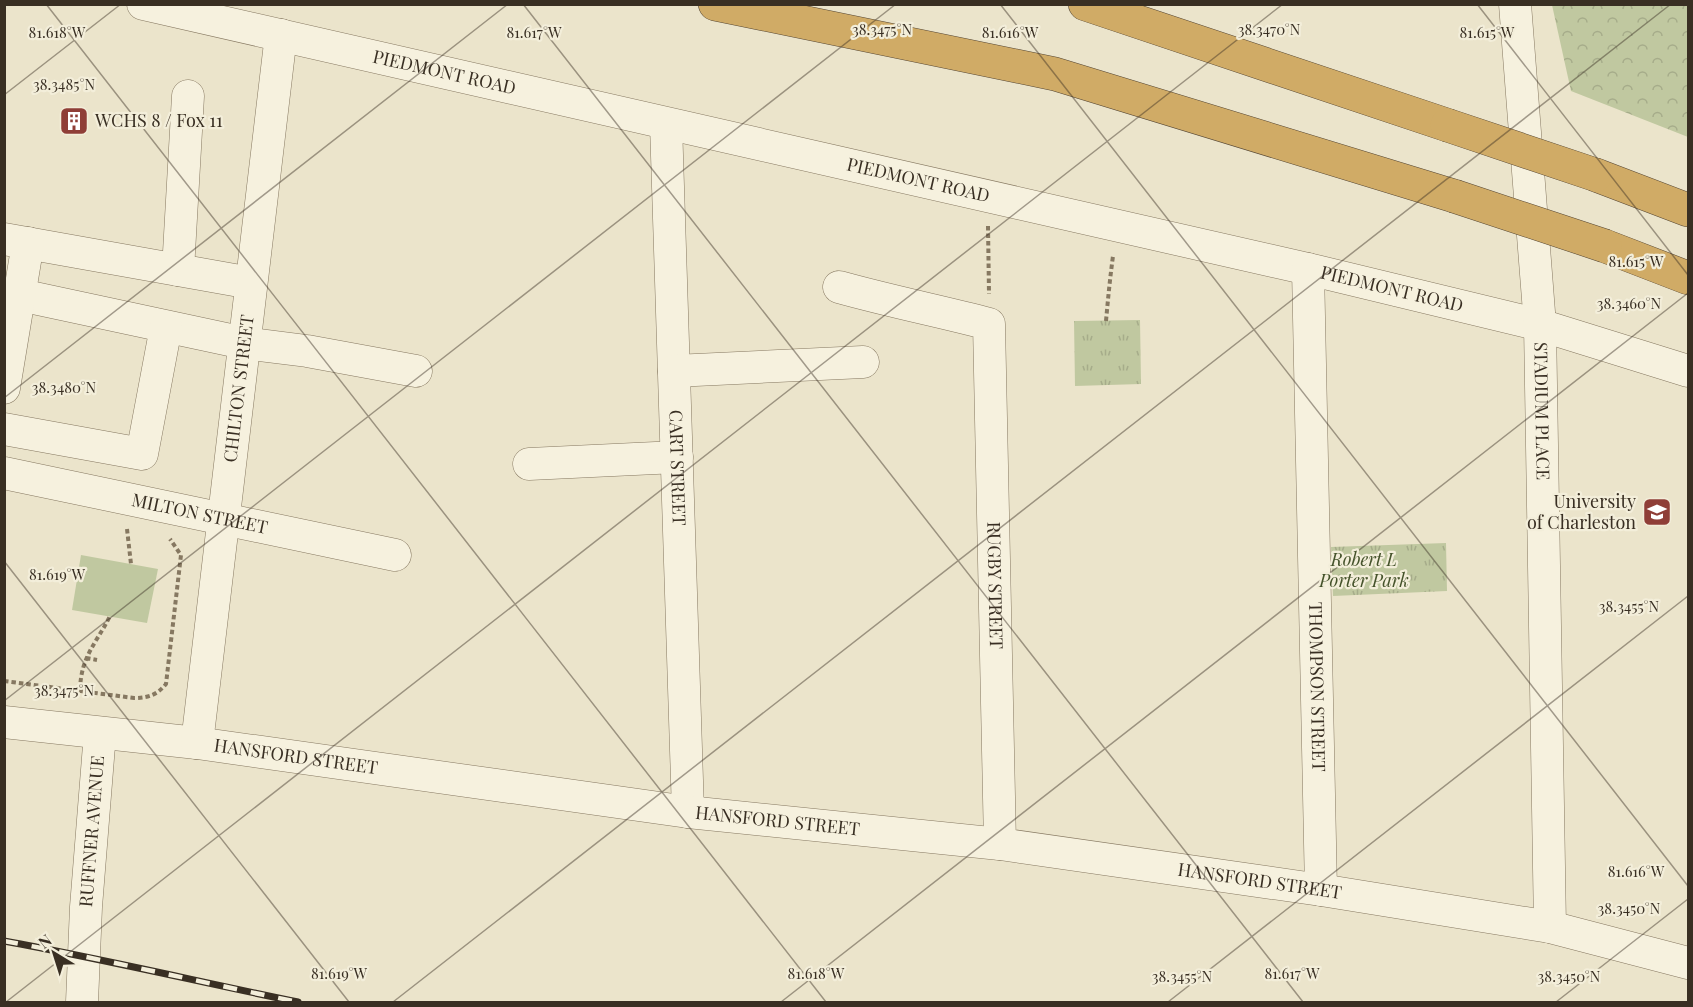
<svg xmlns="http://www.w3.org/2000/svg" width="1693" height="1007" viewBox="0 0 1693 1007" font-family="'Playfair Display',serif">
<defs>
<pattern id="forest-crowns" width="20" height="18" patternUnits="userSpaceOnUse" patternTransform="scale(1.5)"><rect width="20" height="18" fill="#c0c8a0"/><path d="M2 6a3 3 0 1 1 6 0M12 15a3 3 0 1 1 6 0" fill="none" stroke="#a6ac8a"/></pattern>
<pattern id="park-tufts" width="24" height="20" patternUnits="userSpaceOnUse" patternTransform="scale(1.5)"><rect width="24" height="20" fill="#c0c8a0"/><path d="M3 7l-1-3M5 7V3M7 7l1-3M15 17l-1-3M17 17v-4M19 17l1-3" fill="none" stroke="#a6ac8a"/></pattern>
</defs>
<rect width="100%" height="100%" fill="#ebe4cb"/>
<path fill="url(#forest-crowns)" d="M1552,5H1688V137L1571,91Z"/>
<path fill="url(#park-tufts)" d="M1140,320L1141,384L1075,386L1074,321Z
M1446,543L1447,591L1333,596L1331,547Z"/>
<path fill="#c0c8a0" d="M81,555L158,569L147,623L72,610Z"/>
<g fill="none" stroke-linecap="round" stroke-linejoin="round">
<g stroke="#867861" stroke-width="33">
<g id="minor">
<path id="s1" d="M143,4L1308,269L1540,325L1688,371"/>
<path id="s2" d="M1515,4L1540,325L1550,927"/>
<path id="s3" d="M666,124L688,812"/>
<path d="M4,239L251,283"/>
<path id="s4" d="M1308,269L1321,890"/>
<path d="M178,270L188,96"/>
<path id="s5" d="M839,287C889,301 939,311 989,324L1000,844"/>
<path d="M20,295L244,343L307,351L416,371"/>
<path d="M674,371L863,362"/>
<path d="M4,388L28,243"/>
<path d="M4,429L142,454L166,327"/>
<path d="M529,464L677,457"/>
<path id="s6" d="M4,473L395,555"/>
<path id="s7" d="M4,722L197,743L688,812L1000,844L1321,890L1550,927L1688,963"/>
<path id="s8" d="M197,743L281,35"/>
<path id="s9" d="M82,1002L86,907L100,733"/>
</g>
</g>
<g stroke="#554634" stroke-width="34">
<path id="highway" d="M715,4L1055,74L1454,196
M1085,4L1447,125
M1596,175L1688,210
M1605,246L1688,278"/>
</g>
<path stroke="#867861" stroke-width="4" stroke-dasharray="4.5 3" stroke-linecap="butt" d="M988,226L989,294
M1106,321C1108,299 1110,278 1113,256
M127,529L131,564
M86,658L97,660
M4,681L134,698C148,698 157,695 166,684L181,555L170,539
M80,690C81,656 96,644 110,616"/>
<use href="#minor" stroke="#f6f1de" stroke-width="32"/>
<use href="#highway" stroke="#d0ab66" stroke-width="33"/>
<g stroke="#392f23" stroke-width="7">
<path id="rail" d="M4,941C103,959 200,982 298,1002"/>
</g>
<use href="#rail" stroke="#f3eeda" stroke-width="4.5" stroke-dasharray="14" stroke-linecap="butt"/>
<g stroke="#554634" stroke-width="34" stroke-linecap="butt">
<path id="highway-bridge" d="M1447,125L1596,175
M1454,196L1605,246"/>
</g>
<use href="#highway-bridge" stroke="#d0ab66" stroke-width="33"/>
</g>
<path fill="none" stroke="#392f23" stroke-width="1.5" stroke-opacity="0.45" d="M46,4L826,1002M523,4L1303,1002M1000,4L1688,886M1477,4L1688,275M4,95L121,4M4,398L508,4M4,561L349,1002M4,701L896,4M6,1002L1283,4M393,1002L1671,4M781,1002L1688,293M1168,1002L1688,596M1556,1002L1688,899"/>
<defs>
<g id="building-square" transform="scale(1.5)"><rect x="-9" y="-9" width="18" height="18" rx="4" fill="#8f3e37" stroke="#f3eeda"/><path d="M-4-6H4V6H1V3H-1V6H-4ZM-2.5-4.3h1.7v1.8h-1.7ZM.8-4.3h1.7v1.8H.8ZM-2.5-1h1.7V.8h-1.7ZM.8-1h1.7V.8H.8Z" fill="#fff"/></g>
<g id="university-square" transform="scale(1.5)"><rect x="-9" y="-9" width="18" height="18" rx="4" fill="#8f3e37" stroke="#f3eeda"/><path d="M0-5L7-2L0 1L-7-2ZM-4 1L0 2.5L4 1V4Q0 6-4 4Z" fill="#fff"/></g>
</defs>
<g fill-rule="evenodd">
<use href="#building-square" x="74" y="121"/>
<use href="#university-square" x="1657" y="512"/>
</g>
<g text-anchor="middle" stroke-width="4.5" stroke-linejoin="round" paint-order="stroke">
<g font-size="18" fill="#392f23" stroke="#f3eeda">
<text dy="6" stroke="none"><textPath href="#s1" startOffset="309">PIEDMONT ROAD</textPath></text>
<text dy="6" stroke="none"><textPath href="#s1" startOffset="795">PIEDMONT ROAD</textPath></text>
<text dy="6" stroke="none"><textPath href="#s1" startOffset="1281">PIEDMONT ROAD</textPath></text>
<text dy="6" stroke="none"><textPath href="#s8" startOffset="357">CHILTON STREET</textPath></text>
<text dy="6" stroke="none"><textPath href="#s2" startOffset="408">STADIUM PLACE</textPath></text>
<text dy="6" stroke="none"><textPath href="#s3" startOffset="344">CART STREET</textPath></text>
<text dy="6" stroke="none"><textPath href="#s6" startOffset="200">MILTON STREET</textPath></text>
<text dy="6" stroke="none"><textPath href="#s5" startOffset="416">RUGBY STREET</textPath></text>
<text dy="6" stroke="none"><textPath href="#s4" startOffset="418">THOMPSON STREET</textPath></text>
<text dy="6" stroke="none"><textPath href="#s7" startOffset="294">HANSFORD STREET</textPath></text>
<text dy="6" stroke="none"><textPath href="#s7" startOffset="780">HANSFORD STREET</textPath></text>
<text dy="6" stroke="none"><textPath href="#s9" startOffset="171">RUFFNER AVENUE</textPath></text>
<text dy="6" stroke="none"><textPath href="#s7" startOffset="1266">HANSFORD STREET</textPath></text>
</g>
<g font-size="18" fill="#392f23" stroke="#f3eeda" text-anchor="start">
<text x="95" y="127">WCHS 8 / Fox 11</text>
<text x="1636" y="508" text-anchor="end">University<tspan x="1636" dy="21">of Charleston</tspan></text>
</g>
<g font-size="18" font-style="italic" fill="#45532b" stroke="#f3eeda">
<text x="1364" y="566">Robert L<tspan x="1364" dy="21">Porter Park</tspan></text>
</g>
</g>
<g font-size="15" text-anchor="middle" fill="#392f23" stroke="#f3eeda" stroke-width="4.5" stroke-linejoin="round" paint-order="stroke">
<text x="882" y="35">38.3475°N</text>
<text x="1269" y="35">38.3470°N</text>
<text x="57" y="38">81.618°W</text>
<text x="534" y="38">81.617°W</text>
<text x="1010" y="38">81.616°W</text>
<text x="1487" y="38">81.615°W</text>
<text x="64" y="90">38.3485°N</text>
<text x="1636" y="267">81.615°W</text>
<text x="1629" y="309">38.3460°N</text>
<text x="64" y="393">38.3480°N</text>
<text x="57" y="580">81.619°W</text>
<text x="1629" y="612">38.3455°N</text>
<text x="64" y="696">38.3475°N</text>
<text x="1636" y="877">81.616°W</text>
<text x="1629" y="914">38.3450°N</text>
<text x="339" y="979">81.619°W</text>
<text x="816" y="979">81.618°W</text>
<text x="1292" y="979">81.617°W</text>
<text x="1182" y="982">38.3455°N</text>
<text x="1569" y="982">38.3450°N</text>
</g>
<rect width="1693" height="1007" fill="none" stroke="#392f23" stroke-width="12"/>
<g transform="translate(54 953) rotate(322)" stroke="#f3eeda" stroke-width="4.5" paint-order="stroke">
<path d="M0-4.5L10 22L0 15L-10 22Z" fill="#392f23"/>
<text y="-9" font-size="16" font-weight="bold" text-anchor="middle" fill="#392f23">N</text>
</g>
</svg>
